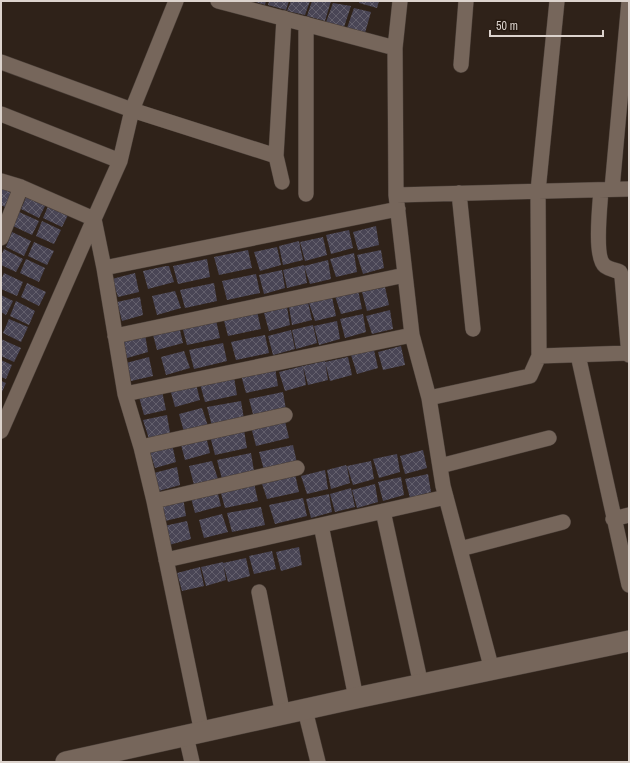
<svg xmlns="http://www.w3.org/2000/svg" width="630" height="763" viewBox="0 0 630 763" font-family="'Archivo Narrow',sans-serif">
<defs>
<pattern id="building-cross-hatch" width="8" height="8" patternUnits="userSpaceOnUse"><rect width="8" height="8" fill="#494555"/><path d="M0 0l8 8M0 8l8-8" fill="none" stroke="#635f6c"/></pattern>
</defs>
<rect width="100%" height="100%" fill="#2f2219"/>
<path fill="url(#building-cross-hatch)" d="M252,1H266L265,5Z
M269,1H289L286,10L268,5Z
M291,1H310L305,15L287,11Z
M312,1H331L325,21L307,16Z
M359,1H379L377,8L359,3Z
M333,3L351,6L344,27L326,22Z
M354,8L371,12L365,33L347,28Z
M1,188L14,194L7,208L1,205Z
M27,195L46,204L39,218L21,209Z
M49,204L69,213L62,227L43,218Z
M19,212L39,221L32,235L13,226Z
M42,221L61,230L54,244L36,236Z
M376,226L379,245L358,250L353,232Z
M349,230L353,248L331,254L326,235Z
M12,232L31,241L24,256L6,247Z
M323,237L327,255L305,261L300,242Z
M299,241L303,260L283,265L279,246Z
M34,242L54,251L47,265L28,256Z
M277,247L281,265L260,271L254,252Z
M4,249L23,259L16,272L1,265V256Z
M248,250L252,268L219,275L214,257Z
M381,250L384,268L363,274L357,255Z
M354,253L357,272L336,277L330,259Z
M26,259L45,268L39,282L20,273Z
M207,259L210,277L178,284L173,266Z
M328,260L331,279L310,284L304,266Z
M304,265L307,283L287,288L283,270Z
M166,266H169L174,282L148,289L143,271Z
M282,270L285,288L264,294L259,275Z
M4,273L23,282L17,296L1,289V280Z
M135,273L139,292L118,297L112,279Z
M256,274L260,293L227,300L222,281Z
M27,283L46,292L39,306L21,297Z
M214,283L217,301L185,308L180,290Z
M385,287L389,305L367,311L362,292Z
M358,290L362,309L341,314L335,296Z
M175,291L181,308L157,315L152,296Z
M1,295L13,301L6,315L1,312Z
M140,297L143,315L122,321L117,302Z
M332,297L336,316L315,321L309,303Z
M16,301L35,311L29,325L10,316Z
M308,302L312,320L292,325L289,307Z
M287,307L290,325L269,331L264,313Z
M390,310L393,329L372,334L366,316Z
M257,311L261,329L228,336L223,317Z
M363,314L366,332L345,338L340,319Z
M9,319L28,327L21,342L3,333Z
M216,320L220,338L187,345L182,326Z
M337,321L340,339L319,345L314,326Z
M313,325L317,343L296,349L292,330Z
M179,326L183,343L157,350L152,331Z
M291,330L295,349L273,355L268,336Z
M145,334L148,352L127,358L122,339Z
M265,335L269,353L236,360L231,342Z
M1,339L21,348L14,362L1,356Z
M223,343L227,361L194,369L189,350Z
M401,346L405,365L383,370L378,352Z
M374,350L378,368L357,374L351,355Z
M184,351L190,368L166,375L161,357Z
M149,357L153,376L131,381L126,363Z
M348,357L352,375L330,381L325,362Z
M1,360L12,365L6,379L1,377Z
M325,361L328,380L308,385L303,366Z
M303,366L306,385L285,391L279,372Z
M275,368L278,386L246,393L241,375Z
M234,377L237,395L205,402L200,384Z
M1,381L6,383L1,394Z
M196,384L200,400L175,407L170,389Z
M162,391L166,410L144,415L139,397Z
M283,392L286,410L254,418L249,399Z
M241,401L244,419L212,426L207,407Z
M202,408L208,426L184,432L179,414Z
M167,415L170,433L149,439L143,420Z
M285,421L289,438L256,446L251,427Z
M244,430L247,448L215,455L210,436Z
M206,436L210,453L185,460L180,441Z
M172,444L176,462L155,468L149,449Z
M293,445L297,463L264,470L259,452Z
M423,450L427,468L405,474L400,456Z
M251,453L254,471L222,479L217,460Z
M397,454L400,472L379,478L373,459Z
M212,461L218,479L194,485L189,466Z
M371,461L374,479L353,485L347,466Z
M346,465L347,467L350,483L331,489L327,470Z
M177,467L180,485L159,491L154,473Z
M325,470L328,489L307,494L301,476Z
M295,474L299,492L267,499L261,481Z
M428,474L431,492L410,498L405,479Z
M401,477L404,495L383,501L378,482Z
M254,483L258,501L225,508L220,490Z
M375,484L378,502L357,508L352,490Z
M351,488L355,507L335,512L330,494Z
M217,490L221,506L195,513L190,494Z
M329,494L332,512L311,518L306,499Z
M183,497L186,516L165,521L160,502Z
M303,498L307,516L275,524L269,505Z
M261,507L265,525L232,532L227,513Z
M222,514L228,532L204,538L199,520Z
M187,521L191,539L169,545L164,526Z
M299,547L302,565L281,571L276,552Z
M272,551L276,569L254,574L249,556Z
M246,558L250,576L228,582L223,563Z
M223,562L226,580L206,586L201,567Z
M200,567L204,586L182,591L177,573Z"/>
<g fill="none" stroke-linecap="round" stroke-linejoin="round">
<g stroke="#4a3f38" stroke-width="16">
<path id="street" d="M176,1L132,110L120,161L94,219L104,268L125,394L141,447L154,501L202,733
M218,1L395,48
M400,1L395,48L396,195L412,335L429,398L443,486L492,670
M306,24V194
M1,62L132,110L276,156
M461,65L466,1
M1,114L120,161
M1,181L21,187L94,219L1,431
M282,182L276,156L284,18
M612,189L629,1
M601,190C600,204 594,258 605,266C609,269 615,270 620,272L622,277L629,355
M459,193L473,329
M396,195L629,189
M1,238L21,187
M104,268L398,209
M115,336L405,275
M578,355L629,585
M539,356L629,353
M125,394L412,335
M429,398L530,376L539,356L538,191L557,1
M141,447L285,415
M440,466L549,438
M154,501L297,468
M383,511L421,685
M613,519L629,515
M321,525L356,698
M460,549L563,522
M166,560L446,497
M259,592L283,715
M305,710L318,762
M186,736L192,762"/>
</g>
<g stroke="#4a3f38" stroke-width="22">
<path id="secondary" d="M66,762L356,698L629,641"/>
</g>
<use href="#street" stroke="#76665b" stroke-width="15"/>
<use href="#secondary" stroke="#76665b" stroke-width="21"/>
</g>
<rect width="630" height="763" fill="none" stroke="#dcd3cd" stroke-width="4"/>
<path d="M490 30v6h113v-6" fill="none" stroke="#dcd3cd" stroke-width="2"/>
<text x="496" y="30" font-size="12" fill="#dcd3cd" stroke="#251910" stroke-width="3" paint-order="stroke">50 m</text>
</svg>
